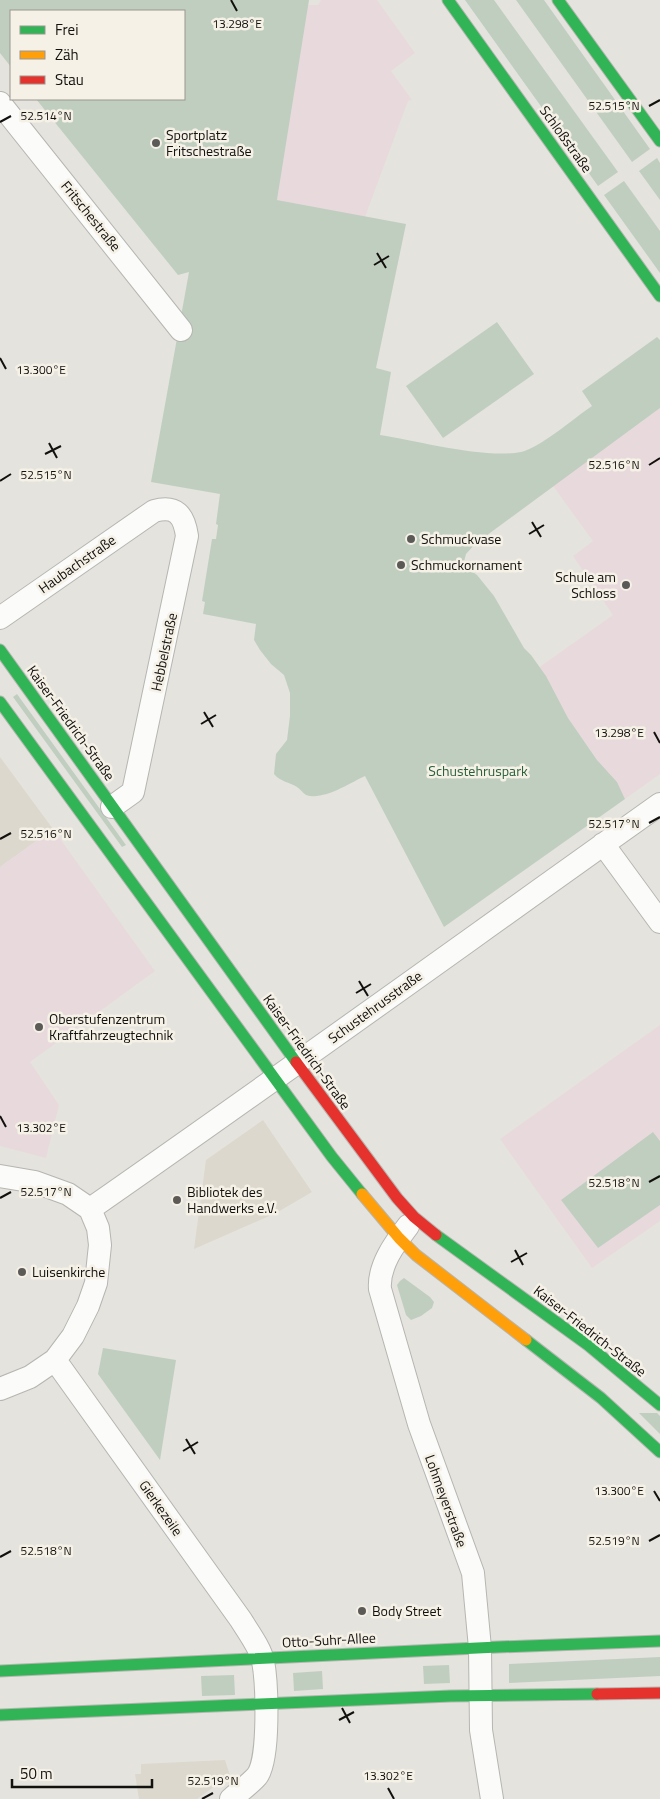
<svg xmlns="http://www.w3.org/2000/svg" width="660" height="1799" viewBox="0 0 660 1799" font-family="'Titillium Web',sans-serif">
<rect width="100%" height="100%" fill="#e4e3de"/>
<path fill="#ddd8cd" d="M0,757L53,829L0,867Z
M263,1120L312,1192L276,1213L194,1249L206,1160Z
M225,1760L230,1775L197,1799H139L135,1774H141V1764Z"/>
<path fill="#e8dadc" d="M321,0H377L415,53L391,71L412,100L408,101L365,217L277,200L308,5H318Z
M660,408V774L625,799L534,671L613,615L573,556L593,541L553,486Z
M53,829L155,971L30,1062L59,1105L46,1158L0,1146V867Z
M660,1025V1221L592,1268L500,1139Z"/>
<path fill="#c0cec0" d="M0,0H309L277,200L406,224L376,368L391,372L380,435C418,441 485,459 521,452C540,448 574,418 592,406L582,391L657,337L660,340V408L475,544L466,554L462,569L467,568L477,575L494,596L524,648L531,655L546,676L568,718L597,760L617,782L625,799L444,927L365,776C350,783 323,801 306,795C303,793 300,789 297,787C289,782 281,782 274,774L276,754L287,740L290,716V693L284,675L271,664L260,650L254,640L256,624L203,614L205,602L202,601L212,539H216L218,525L216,524L220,494L151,482L189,272L178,275L36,99H184V11H11V67L0,53Z
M465,0H494L618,172L598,186Z
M516,0H544L650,149L632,162Z
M657,158L660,163V200L639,171Z
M624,181L660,231V273L604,195Z
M497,322L534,374L443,438L406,386Z
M17,694L126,845L122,847L13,697Z
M653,1132L660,1141V1205L598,1248L561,1200Z
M404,1278L430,1297L434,1302L432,1308L421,1316L411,1320L406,1315L397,1285L400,1281Z
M103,1348L176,1360L160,1460L98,1374Z
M639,1413H657L660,1416V1434Z
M660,1657V1676L509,1683V1664Z
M449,1665L450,1683L424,1684L423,1666Z
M322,1671L323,1689L294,1691L293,1673Z
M234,1675L235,1695L202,1696L201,1676Z"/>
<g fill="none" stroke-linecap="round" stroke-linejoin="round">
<g stroke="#b6b5b1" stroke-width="24">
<path id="street" d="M0,103L181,330
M0,618L154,511C176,505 184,515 187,536L133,792L112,807
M603,844L660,922
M0,1176L35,1182L68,1194L90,1209L98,1228L100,1245L96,1283L88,1306L73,1336L55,1360L30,1377L0,1389
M90,1209C281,1076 470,939 660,804
M408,1226C395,1243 378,1266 380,1289L419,1424L473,1573L480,1648L481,1730L492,1799
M55,1360L241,1620C247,1630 261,1649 263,1661C267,1682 270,1759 257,1776C250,1784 239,1792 231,1799"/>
</g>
<g stroke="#b6b5b1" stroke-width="13">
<path id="fast" d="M448,0L660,296
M558,0L660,141
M0,650L296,1062
M0,702L332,1157L362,1194
M436,1235L588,1345L660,1405
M526,1340L601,1398L660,1452
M0,1671L498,1647L660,1641
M0,1715L451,1696L597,1694"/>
</g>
<g stroke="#b6b5b1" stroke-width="13">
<path id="slow" d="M362,1194L399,1238L416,1255L526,1340"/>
</g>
<g stroke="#b6b5b1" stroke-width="13">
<path id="jam" d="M296,1062L397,1198L414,1217L436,1235
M597,1694L660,1693"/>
</g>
<use href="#street" stroke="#fbfbfa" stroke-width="22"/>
<use href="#fast" stroke="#30b455" stroke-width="11"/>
<use href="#slow" stroke="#ff9f0a" stroke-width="11"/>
<use href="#jam" stroke="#e5322d" stroke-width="11"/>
</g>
<path fill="none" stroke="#13110e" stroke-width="2" d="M231,0L237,11M649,106L660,100M0,122L11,116M377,253L386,268M374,265L389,256M0,358L6,369M49,443L57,458M45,454L61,446M649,465L660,458M0,481L11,474M532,522L541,537M529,534L544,525M204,712L213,727M201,724L216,715M654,732L660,743M649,823L660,817M0,839L11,833M359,981L368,996M356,993L371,984M0,1116L6,1127M649,1182L660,1176M0,1198L11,1192M515,1250L523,1265M511,1262L527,1253M186,1439L195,1454M183,1451L198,1442M654,1491L660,1501M649,1541L660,1535M0,1557L11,1551M342,1708L350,1723M339,1720L354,1712M388,1788L394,1799M202,1799L213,1793"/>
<g fill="#5c5a57" stroke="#f5f1e7" stroke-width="2">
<circle cx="156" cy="143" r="5"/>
<circle cx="411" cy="539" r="5"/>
<circle cx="401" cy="565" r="5"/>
<circle cx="626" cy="585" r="5"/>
<circle cx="39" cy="1027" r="5"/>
<circle cx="177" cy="1200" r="5"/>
<circle cx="22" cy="1272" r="5"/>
<circle cx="362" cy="1611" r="5"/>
</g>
<g text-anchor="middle" stroke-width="5" stroke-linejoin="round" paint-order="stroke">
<g font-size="14" fill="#13110e" stroke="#f5f1e7" text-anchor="start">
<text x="166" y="140">Sportplatz<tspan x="166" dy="16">Fritschestraße</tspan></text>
<text x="421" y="544">Schmuckvase</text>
<text x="411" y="570">Schmuckornament</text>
<text x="616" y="582" text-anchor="end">Schule am<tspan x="616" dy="16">Schloss</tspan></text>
<text x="49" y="1024">Oberstufenzentrum<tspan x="49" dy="16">Kraftfahrzeugtechnik</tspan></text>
<text x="187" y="1197">Bibliotek des<tspan x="187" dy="16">Handwerks e.V.</tspan></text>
<text x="32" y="1277">Luisenkirche</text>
<text x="372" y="1616">Body Street</text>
</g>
<g font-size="14" fill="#13110e" stroke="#f5f1e7">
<text transform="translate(566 139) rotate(54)" y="5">Schloßstraße</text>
<text transform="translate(91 216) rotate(51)" y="5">Fritschestraße</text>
<text transform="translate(77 564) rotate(-35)" y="5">Haubachstraße</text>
<text transform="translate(164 652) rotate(-78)" y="5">Hebbelstraße</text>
<text transform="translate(71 723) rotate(54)" y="5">Kaiser-Friedrich-Straße</text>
<text transform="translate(375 1007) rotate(-36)" y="5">Schustehrusstraße</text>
<text transform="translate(307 1052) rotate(54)" y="5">Kaiser-Friedrich-Straße</text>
<text transform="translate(590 1331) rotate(38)" y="5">Kaiser-Friedrich-Straße</text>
<text transform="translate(446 1501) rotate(70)" y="5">Lohmeyerstraße</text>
<text transform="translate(161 1508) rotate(55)" y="5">Gierkezeile</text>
<text transform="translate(329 1640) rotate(-3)" y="5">Otto-Suhr-Allee</text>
</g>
<g font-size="14" fill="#285f38" stroke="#f5f1e7">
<text x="478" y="776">Schustehruspark</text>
</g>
</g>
<g font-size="12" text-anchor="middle" fill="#13110e" stroke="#f5f1e7" stroke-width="5" stroke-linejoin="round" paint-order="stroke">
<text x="237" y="28">13.298°E</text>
<text x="614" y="110">52.515°N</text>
<text x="46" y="120">52.514°N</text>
<text x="41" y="374">13.300°E</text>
<text x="614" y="469">52.516°N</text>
<text x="46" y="479">52.515°N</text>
<text x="619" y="737">13.298°E</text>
<text x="614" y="828">52.517°N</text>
<text x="46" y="838">52.516°N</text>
<text x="41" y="1132">13.302°E</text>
<text x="614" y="1187">52.518°N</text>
<text x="46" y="1196">52.517°N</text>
<text x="619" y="1495">13.300°E</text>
<text x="614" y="1545">52.519°N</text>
<text x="46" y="1555">52.518°N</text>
<text x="388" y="1780">13.302°E</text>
<text x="213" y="1785">52.519°N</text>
</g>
<rect x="10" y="10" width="175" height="90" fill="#f5f1e7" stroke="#9b9790"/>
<rect x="20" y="26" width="25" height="8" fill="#30b455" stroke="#9b9790"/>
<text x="55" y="35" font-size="15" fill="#13110e">Frei</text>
<rect x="20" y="51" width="25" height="8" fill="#ff9f0a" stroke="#9b9790"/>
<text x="55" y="60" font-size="15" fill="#13110e">Zäh</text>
<rect x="20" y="76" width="25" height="8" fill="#e5322d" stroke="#9b9790"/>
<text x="55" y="85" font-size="15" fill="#13110e">Stau</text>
<path d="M12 1779v8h140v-8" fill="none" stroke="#13110e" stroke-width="2.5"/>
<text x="20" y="1779" font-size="15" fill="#13110e" stroke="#f5f1e7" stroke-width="4" paint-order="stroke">50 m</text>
</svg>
